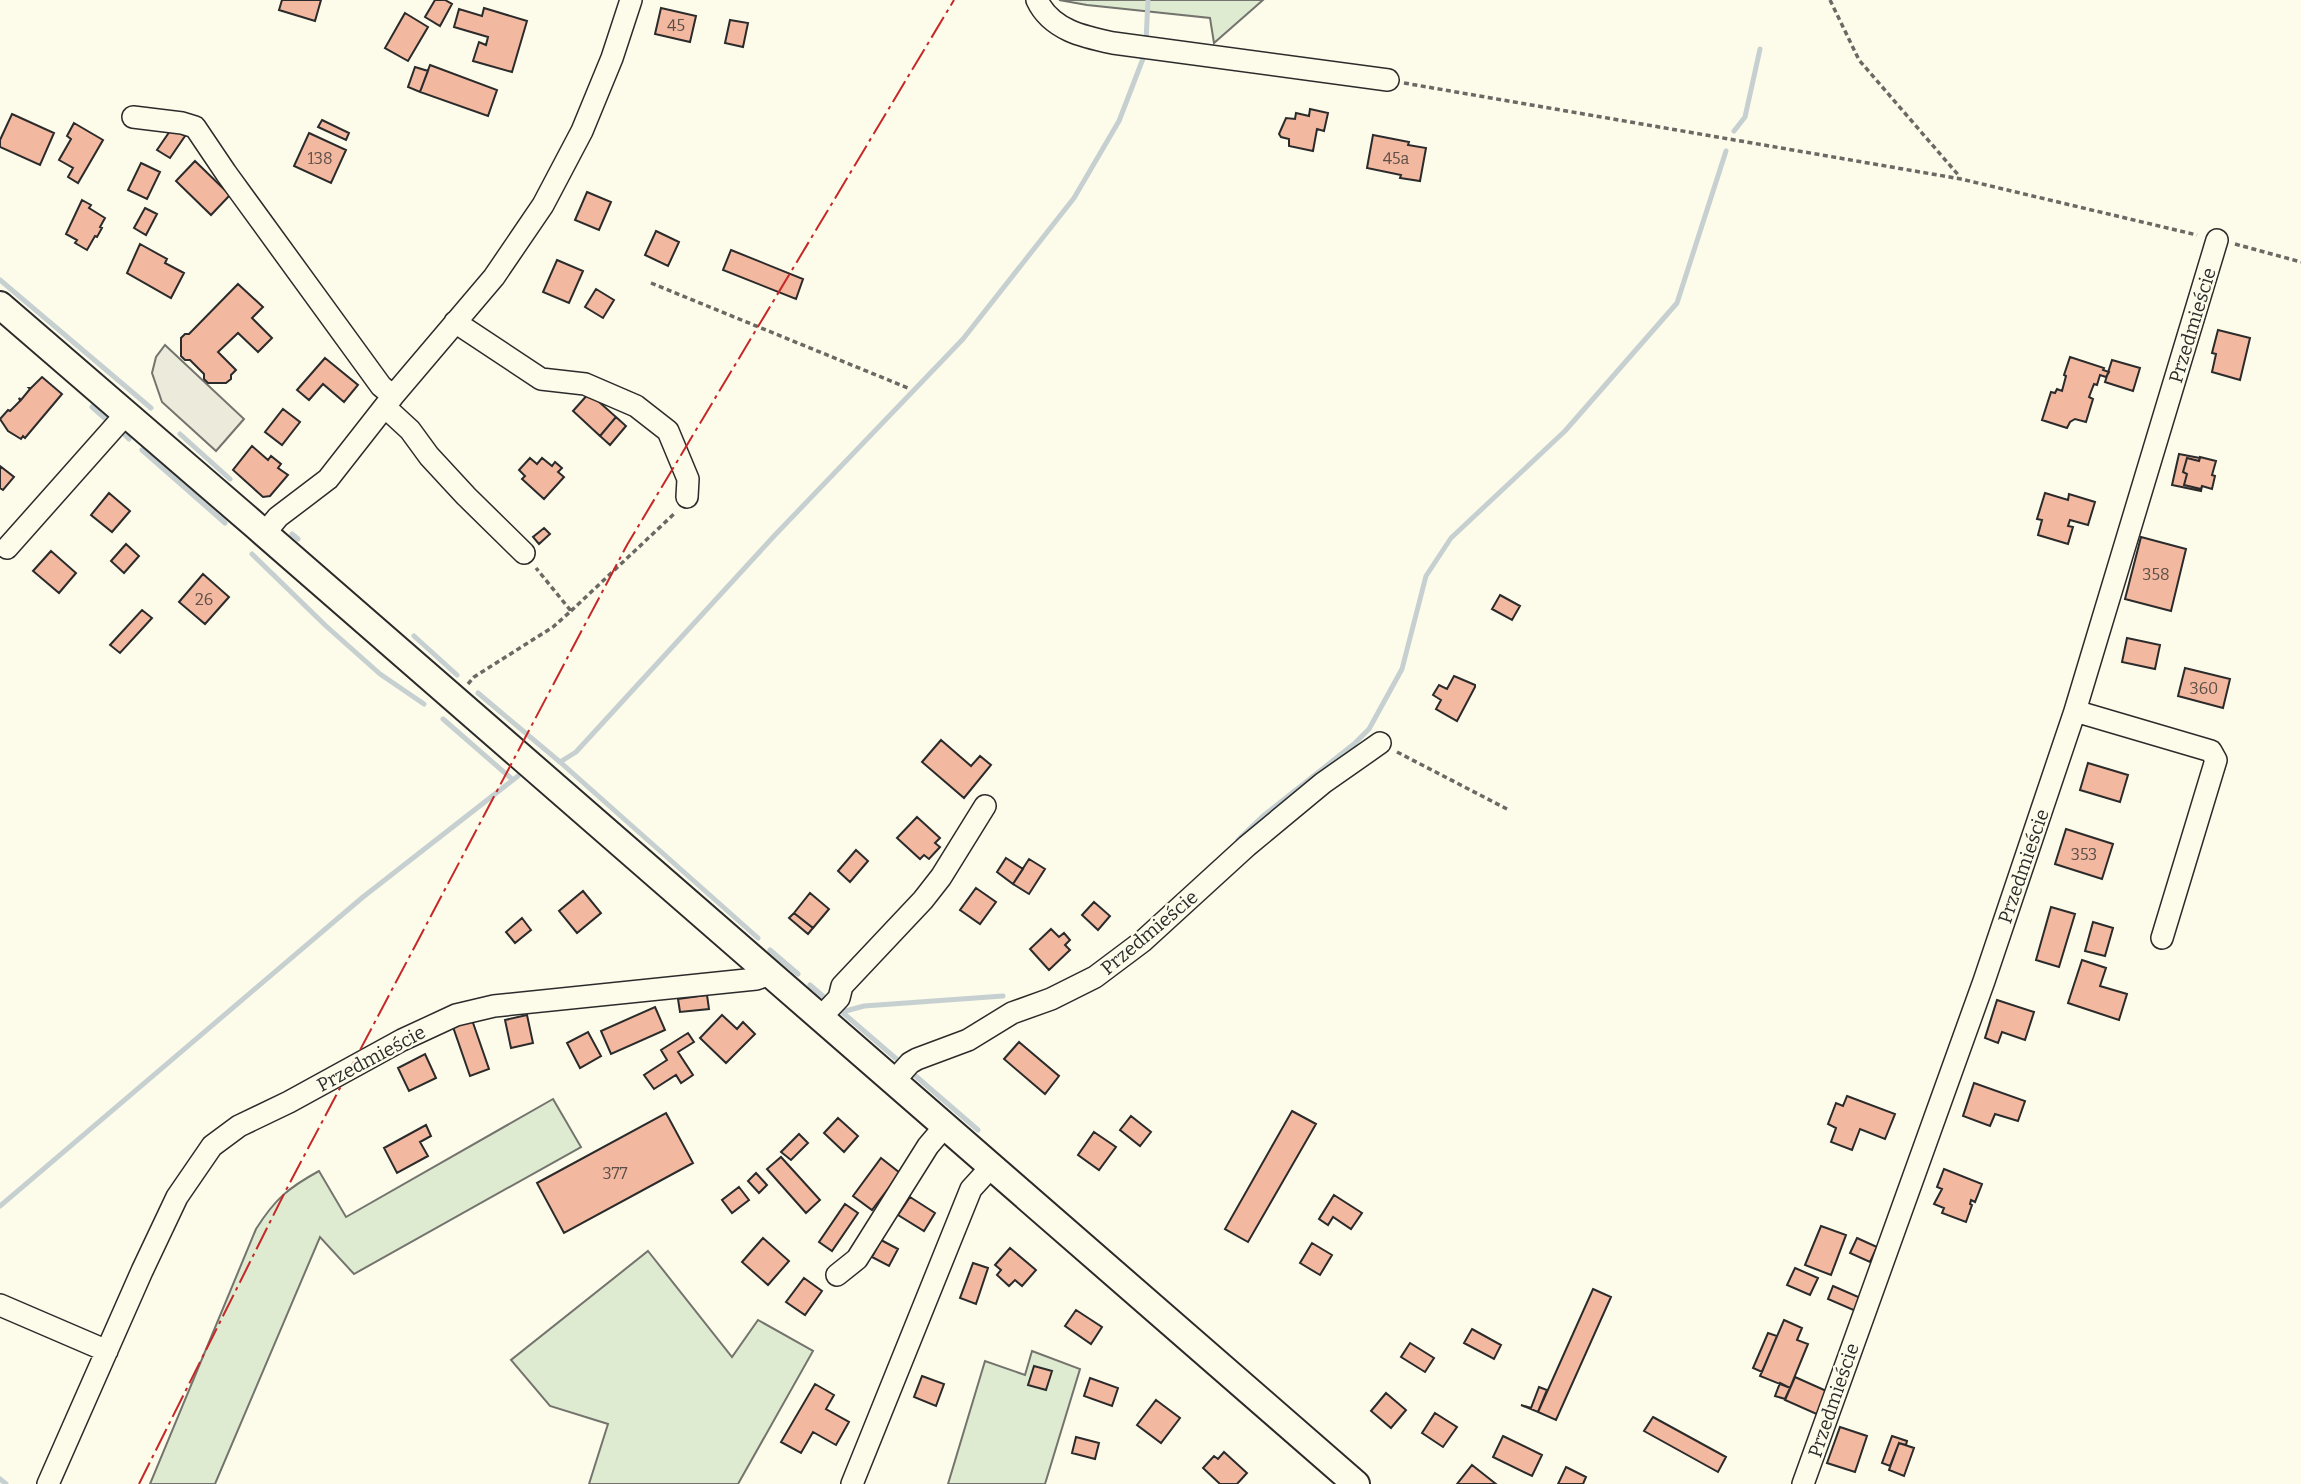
<svg xmlns="http://www.w3.org/2000/svg" width="2301" height="1484" viewBox="0 0 2301 1484" font-family="Bitter,serif">
<rect width="100%" height="100%" fill="#fdfbea"/>
<path fill="#deebd1" stroke="#74746e" stroke-width="2" d="M1059,0H1263L1214,43L1210,18L1087,5Z
M553,1099L581,1147L354,1274L320,1237L215,1484H150L256,1229C275,1199 288,1188 319,1171L346,1217Z
M648,1251L732,1357L758,1320L813,1351L738,1484H589L608,1424L550,1406L511,1360Z
M1032,1351L1080,1369L1045,1484H948L985,1361L1025,1375Z"/>
<path fill="#eceadb" stroke="#74746e" stroke-width="2" d="M165,345L244,419L216,451L162,402L152,373L156,357Z"/>
<g fill="none" stroke-linecap="round" stroke-linejoin="round">
<path stroke="#c7d0d0" stroke-width="5" d="M1146,41L1148,0
M1734,131L1745,117L1760,49
M0,280L151,408
M92,407L108,421
M123,433L129,439
M180,434L230,479
M142,450L225,523
M292,534L298,539
M252,554L326,626L380,674L424,704
M414,636L457,675
M478,693L560,762L576,752L775,535L963,339L1074,198L1119,121L1144,56
M443,719L513,780
M560,762L758,938
M1238,840L1263,816L1354,744L1369,729L1402,669L1426,576L1451,538L1565,431L1677,303L1726,151
M770,950L798,974
M810,985L824,997
M842,1012L864,1006L1003,996
M842,1012L900,1062
M911,1072L978,1130
M0,1206L363,897L518,776
M0,1479L6,1484"/>
</g>
<path fill="#f2b8a0" stroke="#2b2b2b" stroke-width="2" d="M282,0H321L315,21L279,10Z
M435,0H445L452,4L440,26L425,17Z
M484,8L527,21L512,72L473,61L479,42L486,45L488,37L454,27L459,9L482,16Z
M661,8L696,16L690,42L655,34Z
M405,13L428,27L408,61L385,48Z
M730,20L748,23L743,47L725,43Z
M430,65L497,90L488,116L420,92Z
M415,67L428,71L420,92L408,87Z
M1310,109L1328,113L1324,131L1317,129L1313,151L1289,146V139L1281,137L1279,134L1286,118L1295,119L1296,113L1309,116Z
M12,114L54,133L40,165L0,147V140Z
M322,120L349,133L346,140L318,127Z
M74,123L103,140L78,183L68,177L73,168L59,160L71,139L67,136Z
M172,128L185,136L170,158L157,150Z
M309,133L346,150L331,183L294,166Z
M1373,135L1409,142L1408,145L1426,148L1420,181L1400,178L1401,175L1367,168Z
M195,161L230,195L211,215L176,181Z
M141,163L160,172L147,199L128,190Z
M587,192L611,202L599,230L575,220Z
M82,200L91,205L89,208L105,218L100,227L102,228L97,237L95,236L87,250L75,243L77,240L66,234Z
M145,208L157,214L146,235L134,228Z
M656,231L679,242L668,266L645,255Z
M140,244L167,259L165,263L184,273L171,298L127,273Z
M731,250L803,279L796,299L723,270Z
M557,260L583,271L569,303L543,292Z
M238,284L263,307L252,318L272,338L258,352L238,333L218,352L236,370L231,375V379L226,383H208L204,379V374L190,360H185L181,356V338L185,334H189Z
M596,289L614,300L603,318L585,307Z
M2218,330L2250,338L2240,380L2212,372L2216,354L2212,353Z
M2070,357L2104,368L2103,370L2109,372L2106,377L2100,375L2097,385L2094,384L2089,397L2093,399L2086,422L2075,419L2070,422L2067,428L2042,420L2051,392L2055,393L2057,389L2062,391L2066,376L2064,375Z
M325,358L358,385L344,402L323,384L309,400L297,390Z
M2112,360L2140,368L2133,391L2105,382Z
M42,377L62,394L25,438L23,436L21,439L8,431L0,419L8,410L10,411L20,401L19,398L21,400L30,389L29,388H31Z
M589,393L616,417L600,436L573,411Z
M283,409L300,422L282,445L265,432Z
M616,417L626,426L610,445L600,436Z
M252,446L268,460L271,456L281,464L278,468L288,475L270,496L263,497L233,470Z
M2179,454L2200,458L2199,461L2187,458L2183,472L2187,474L2184,485L2201,489L2202,486L2201,491L2172,485Z
M2200,457L2216,461L2212,475L2215,476L2212,489L2202,486L2201,489L2184,485L2187,474L2183,472L2187,458L2199,461Z
M530,458L537,464L542,458L552,466L555,462L562,468L558,472L564,477L544,499L522,479L525,476L519,470Z
M0,466L14,477L3,490L0,488Z
M109,493L130,511L112,532L91,515Z
M2045,493L2068,500L2069,494L2095,502L2088,525L2070,520L2068,526L2073,527L2068,544L2038,535L2042,520L2037,519Z
M544,528L550,534L539,544L533,537Z
M2141,537L2186,549L2171,611L2125,599Z
M126,544L139,556L124,573L111,561Z
M51,551L76,573L59,593L33,571Z
M203,574L229,597L205,624L179,602Z
M1500,595L1520,606L1512,620L1492,609Z
M142,610L152,618L120,653L110,645Z
M2127,638L2160,645L2155,669L2122,662Z
M2185,668L2230,679L2223,708L2178,696Z
M1454,676L1475,685V687L1457,721L1436,709L1441,700L1433,695L1439,685L1447,689Z
M941,740L971,766L980,756L991,765L964,798L922,762Z
M2088,763L2128,775L2120,802L2080,790Z
M917,817L940,838L935,843L940,847L929,859L924,855L920,859L897,838Z
M2066,829L2113,844L2102,879L2055,864Z
M856,850L868,861L850,882L838,871Z
M1006,858L1023,869L1013,884L997,872Z
M1029,859L1045,869L1029,894L1013,884Z
M976,888L996,902L980,924L960,910Z
M583,891L601,913L577,933L559,911Z
M810,893L829,909L813,928L794,913Z
M1094,902L1110,916L1098,930L1082,915Z
M2051,907L2075,914L2059,967L2036,960Z
M794,913L813,928L808,934L789,918Z
M522,918L531,930L515,943L506,932Z
M2093,922L2113,928L2105,956L2085,951Z
M1051,929L1059,937L1064,933L1070,940L1065,945L1070,950L1049,970L1030,949Z
M2082,960L2106,968L2100,986L2127,994L2119,1020L2068,1003Z
M707,995L709,1009L680,1012L678,999Z
M1997,1000L2034,1012L2025,1040L2002,1032L1998,1043L1985,1038Z
M655,1007L665,1030L611,1054L601,1031Z
M527,1015L533,1043L511,1048L505,1020Z
M722,1015L737,1029L743,1022L755,1034L726,1063L700,1038Z
M471,1017L489,1069L470,1076L452,1024Z
M588,1032L601,1056L580,1068L567,1043Z
M688,1033L694,1042L678,1052L693,1075L681,1083L676,1075L654,1089L644,1075L667,1060L661,1050Z
M1019,1042L1059,1076L1045,1094L1004,1059Z
M425,1054L436,1078L409,1091L398,1068Z
M1974,1083L2025,1101L2018,1121L1995,1114L1990,1126L1963,1116Z
M1847,1096L1895,1114L1885,1139L1860,1129L1852,1150L1831,1142L1836,1128L1828,1124L1836,1103L1843,1106Z
M1292,1111L1316,1124L1248,1242L1225,1229Z
M666,1113L693,1163L564,1233L537,1183Z
M1131,1116L1151,1132L1140,1146L1120,1130Z
M838,1118L858,1136L844,1152L824,1133Z
M426,1125L431,1136L420,1142L428,1156L397,1173L384,1148Z
M1094,1132L1116,1147L1099,1170L1078,1155Z
M799,1134L808,1143L791,1160L781,1152Z
M781,1157L820,1200L806,1213L767,1169Z
M881,1158L900,1173L872,1210L853,1196Z
M1944,1169L1982,1184L1975,1202L1971,1200L1970,1204L1972,1205L1966,1222L1942,1213L1944,1208L1934,1204L1942,1189L1937,1187Z
M756,1173L767,1185L759,1193L748,1181Z
M739,1187L749,1200L732,1213L722,1200Z
M1334,1195L1362,1213L1351,1229L1333,1217L1328,1225L1319,1219Z
M910,1197L935,1213L924,1231L898,1215Z
M845,1204L858,1213L832,1251L819,1242Z
M1821,1226L1846,1235L1831,1275L1805,1265Z
M763,1238L789,1261L768,1285L742,1262Z
M1857,1238L1877,1247L1870,1262L1850,1253Z
M881,1240L898,1249L889,1266L872,1257Z
M1312,1243L1332,1255L1320,1275L1300,1263Z
M1010,1248L1036,1270L1022,1286L1015,1280L1009,1286L997,1275L1001,1270L995,1265Z
M973,1263L988,1268L976,1304L960,1298Z
M1795,1268L1818,1278L1810,1295L1787,1285Z
M804,1278L822,1291L805,1315L786,1302Z
M1833,1286L1863,1299L1858,1312L1828,1299Z
M1593,1289L1611,1297L1556,1420L1538,1412Z
M1076,1310L1102,1327L1091,1344L1065,1326Z
M1784,1320L1802,1328L1797,1340L1808,1344L1790,1388L1760,1376Z
M1472,1329L1501,1345L1494,1359L1464,1343Z
M1768,1333L1777,1336L1762,1372L1753,1368Z
M1410,1343L1434,1358L1425,1372L1401,1357Z
M1034,1366L1052,1371L1046,1390L1028,1385Z
M922,1376L944,1384L936,1406L914,1397Z
M1795,1377L1831,1393L1821,1416L1785,1400Z
M1090,1378L1118,1388L1112,1406L1084,1396Z
M1780,1383L1790,1388L1785,1399L1775,1396Z
M815,1384L834,1395L826,1409L849,1422L836,1445L813,1432L801,1453L781,1442Z
M1539,1387L1547,1390L1538,1412L1521,1405L1531,1408Z
M1386,1393L1406,1410L1391,1428L1371,1411Z
M1156,1400L1180,1418L1161,1443L1137,1425Z
M1435,1413L1457,1427L1443,1447L1422,1433Z
M1653,1417L1726,1457L1718,1472L1644,1431Z
M1840,1427L1867,1436L1855,1472L1827,1463Z
M1503,1436L1542,1455L1532,1476L1493,1457Z
M1892,1436L1907,1441L1906,1445L1899,1443L1890,1466L1882,1463Z
M1076,1437L1099,1443L1095,1459L1072,1453Z
M1899,1443L1914,1448L1904,1476L1889,1470Z
M1224,1452L1247,1473L1237,1484H1220L1203,1468L1214,1456L1218,1459Z
M1472,1465L1496,1484H1457Z
M1566,1467L1586,1477L1583,1484H1558Z"/>
<g fill="none" stroke-linecap="round" stroke-linejoin="round">
<g stroke="#2b2b2b" stroke-width="24">
<path id="minor" d="M1037,0C1051,30 1084,37 1113,43L1388,80
M133,117L182,123L195,127L226,173L381,386L393,396
M455,322L541,379L585,384L636,406L668,431L688,479L687,497
M385,407L410,430L429,456L466,496L524,553
M264,534L278,517L328,479L393,396L494,277L543,205L582,131L612,58L631,0
M7,548L126,414
M2075,711L2211,751L2216,760L2162,938
M821,1017L839,998L842,986L923,900L941,877L985,806
M894,1081L910,1063L917,1059L968,1040L1012,1013L1051,999L1095,977L1143,941L1247,846L1323,783L1380,743
M837,1275L857,1259L928,1146L945,1126
M0,1305L107,1351
M48,1484L142,1271L177,1197L212,1146L239,1126L289,1102L402,1040L456,1015L494,1006L756,979L771,974
M852,1484L971,1189L992,1166
M1803,1484L1984,981L2075,711L2217,240"/>
</g>
<g stroke="#2b2b2b" stroke-width="30">
<path id="major" d="M0,305L256,526L1356,1484"/>
</g>
<path stroke="#6a6964" stroke-width="3.5" stroke-dasharray="5 3.5" stroke-linecap="butt" d="M1830,0L1859,60L1960,177
M1404,83L1961,179L2197,235
M2235,244L2301,262
M651,283L908,388
M571,611L676,512
M468,684L474,677L553,627L571,611L536,568
M1397,752L1507,809"/>
<use href="#minor" stroke="#fdfbea" stroke-width="21"/>
<use href="#major" stroke="#fdfbea" stroke-width="26"/>
<path stroke="#c62828" stroke-width="2" stroke-dasharray="24 5 3.5 5" stroke-linecap="butt" d="M139,1484L285,1192L627,545L954,0"/>
</g>
<g text-anchor="middle" stroke-width="5" stroke-linejoin="round" paint-order="stroke">
<g font-size="16" fill="#5d4e48">
<text x="676" y="31">45</text>
<text x="320" y="164">138</text>
<text x="1396" y="164">45a</text>
<text x="2156" y="580">358</text>
<text x="204" y="605">26</text>
<text x="2204" y="694">360</text>
<text x="2084" y="860">353</text>
<text x="615" y="1179">377</text>
</g>
<g font-size="19" fill="#2b2b2b" stroke="#fdfbea">
<text transform="translate(2192 325) rotate(-73)" y="7">Przedmieście</text>
<text transform="translate(2023 866) rotate(-71)" y="7">Przedmieście</text>
<text transform="translate(1149 932) rotate(-40)" y="7">Przedmieście</text>
<text transform="translate(371 1058) rotate(-28)" y="7">Przedmieście</text>
<text transform="translate(1833 1400) rotate(-71)" y="7">Przedmieście</text>
</g>
</g>
</svg>
